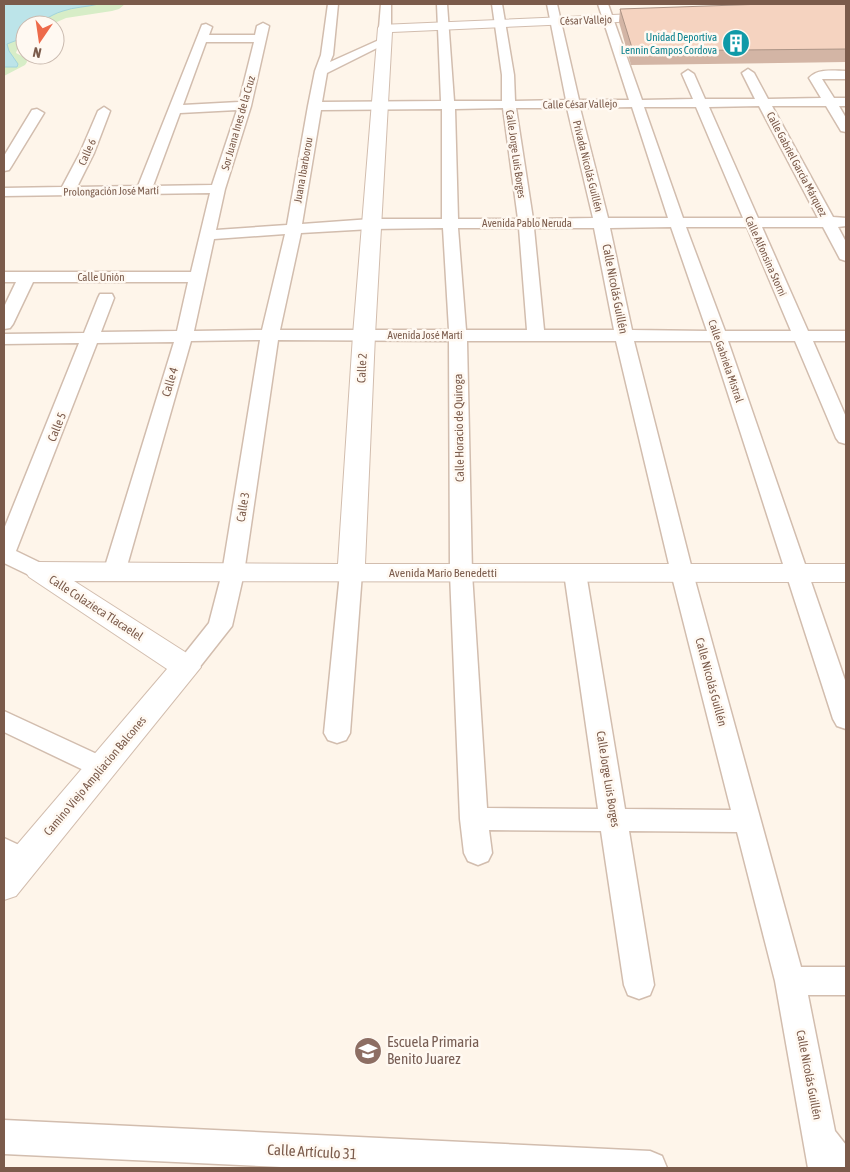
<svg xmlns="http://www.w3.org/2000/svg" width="850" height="1172" viewBox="0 0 850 1172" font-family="'Asap Condensed',sans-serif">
<rect width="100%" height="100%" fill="#fef5ea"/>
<path fill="#d7edc7" d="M4,4H125L119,9L112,11L66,18L50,25H25V44L18,47L16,53L26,58L27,62L25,65L4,76Z"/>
<path fill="#bce4e9" stroke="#a2d4dc" d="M4,4H99C87,7 74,7 63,11C48,15 42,25 25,25V37L7,44L9,51L18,64L17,67H4Z"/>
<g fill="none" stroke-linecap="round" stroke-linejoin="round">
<g stroke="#d2bdae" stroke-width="3">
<path id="minor" d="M328,4H338L333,55L330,62L379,40L383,39L389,42L327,73L322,102L441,101L437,4H447L454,101H502V75L492,4H502L514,75L515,101L566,100L547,4H557L579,100H629L598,4H608L642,100L693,99L682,74L688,70L694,74L705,99H755L742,73L748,69L754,73L768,99L821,98L809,78C818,68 834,71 846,71V79H822L834,98H846V106H839L846,118V132L841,131L826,106H772L833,217L846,218V226L838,227L846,242V261L840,259L823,227H762L808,331H846V341H813L846,417V444L839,442L836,438L795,341H728L846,683V729L837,726L833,719L711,341H634L693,573L801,967H846V995H808L835,1131L846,1145V1168H808L775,981L737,832L629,831L654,985L650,995L639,999L628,995L624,985L601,831L489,830L492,853L488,861L478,865L468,861L464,853L460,819L450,573L449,341L278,340L244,573L232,626L195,673L186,676L177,673L174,667L209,623L222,573L260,340L191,341L125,573L122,578L114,580L106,578L103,573L174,342L97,343L16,551L47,566L50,571L47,576L39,578L31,576L4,563V529L79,343L4,344V334L84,333L98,298L100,294H112L114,298L101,332L177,331L188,282H33L13,324L10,328L4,329V307L16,282H4V272H191L210,193L4,196V188L62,187L80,153L98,111L104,107L110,111L94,153L77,187L138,186L202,25L206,24L212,27L209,35H255L257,26L263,23L269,26L251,106L225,189L216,230L287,225L308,106L315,71L321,55ZM206,42H254L239,102L183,105ZM759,106L818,218H758L709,107ZM632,107L668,218H608L580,108ZM644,107H696L743,218H683ZM503,108L518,219H458L455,109ZM516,108H567L593,218L533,219ZM442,109V219H371L302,224L321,110ZM237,110L212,185L153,186L180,113ZM671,227L707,331L632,330L610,228ZM686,227H747L791,331H725ZM443,228L449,330H280L301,233L371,229ZM458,228H519L527,330H466ZM534,228H594L614,330H544ZM285,234L262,330L194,331L214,239ZM467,341H616L671,573L731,810L625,809L586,573L583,568L575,566L567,568L564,573L598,809L487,808L472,573Z
M381,4H391V28L385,31L379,28Z
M37,109L44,113L11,167L9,170L4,171V156L32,110Z
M351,566L359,568L362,573L350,733L346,740L337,743L328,740L324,733L340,573L343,568Z
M4,711L112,761L116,768L112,775L103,778L94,775L4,732Z
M4,838L34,852L38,860L34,868L24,872L4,863Z
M4,1120L650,1151L662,1156L667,1168H303L4,1154Z"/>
</g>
<g stroke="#d2bdae" stroke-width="2">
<path id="tertiary" d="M658,13L665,17L663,20L392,32L375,335L365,564H846V582L74,581L196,659L201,667L16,896L4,900V860L167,669L29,577L25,571L29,565L39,562L338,564L353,335L378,28L380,25Z"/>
</g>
<use href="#minor" fill="#fff" fill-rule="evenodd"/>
<use href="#tertiary" fill="#fff" fill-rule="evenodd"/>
</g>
<path fill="#d3b5a5" d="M846,4V62L631,65L619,22L620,9Z"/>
<path fill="#f5d3c0" stroke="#ac9486" d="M765,4H846V49L633,51L620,9Z"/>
<defs>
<g id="building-disc" transform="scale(1.4375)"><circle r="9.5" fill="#0f9aa8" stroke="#fff9f2"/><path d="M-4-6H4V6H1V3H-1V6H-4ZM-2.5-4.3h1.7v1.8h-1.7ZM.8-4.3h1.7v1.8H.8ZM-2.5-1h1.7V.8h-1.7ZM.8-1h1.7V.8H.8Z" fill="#fff"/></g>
<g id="school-disc" transform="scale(1.4375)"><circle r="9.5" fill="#8d6e63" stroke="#fff9f2"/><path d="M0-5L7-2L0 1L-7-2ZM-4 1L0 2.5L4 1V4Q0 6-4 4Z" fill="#fff"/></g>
</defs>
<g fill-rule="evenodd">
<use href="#building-disc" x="736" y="43"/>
<use href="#school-disc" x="368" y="1051"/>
</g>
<g text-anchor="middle" stroke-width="5" stroke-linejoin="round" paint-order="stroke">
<g font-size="11" fill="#7b5b4b" stroke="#fff9f2">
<text transform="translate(586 20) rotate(-2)" y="4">César Vallejo</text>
<text transform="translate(580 104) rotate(-1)" y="4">Calle César Vallejo</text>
<text transform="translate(238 123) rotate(-74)" y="4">Sor Juana Ines de la Cruz</text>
<text transform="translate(87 152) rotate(-66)" y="4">Calle 6</text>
<text transform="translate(516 154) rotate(82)" y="4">Calle Jorge Luis Borges</text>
<text transform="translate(797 164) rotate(62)" y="4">Calle Gabriel García Márquez</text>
<text transform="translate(588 166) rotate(76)" y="4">Privada Nicolás Guillén</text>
<text transform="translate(303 170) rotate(-80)" y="4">Juana Ibarborou</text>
<text transform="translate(111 191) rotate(-1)" y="4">Prolongación José Martí</text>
<text x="527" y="227">Avenida Pablo Neruda</text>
<text transform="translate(766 256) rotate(66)" y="4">Calle Alfonsina Storni</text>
<text x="101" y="281">Calle Unión</text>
<text x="425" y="339">Avenida José Martí</text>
<text transform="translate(726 361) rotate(71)" y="4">Calle Gabriela Mistral</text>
</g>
<g font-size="11" fill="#0d838f" stroke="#fff9f2" text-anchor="end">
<text x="717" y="41">Unidad Deportiva<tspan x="717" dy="13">Lennin Campos Cordova</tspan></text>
</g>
<g font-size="12" fill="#7b5b4b" stroke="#fff9f2">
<text transform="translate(615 289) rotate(79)" y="4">Calle Nicolás Guillén</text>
<text transform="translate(362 368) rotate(-87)" y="4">Calle 2</text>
<text transform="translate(170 382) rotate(-73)" y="4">Calle 4</text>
<text transform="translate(57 427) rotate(-68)" y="4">Calle 5</text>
<text transform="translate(459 428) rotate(-91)" y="4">Calle Horacio de Quiroga</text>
<text transform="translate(243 507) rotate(-81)" y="4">Calle 3</text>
<text x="443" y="577">Avenida Mario Benedetti</text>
<text transform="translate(96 608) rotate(33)" y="4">Calle Colazieca Tlacaelel</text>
<text transform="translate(711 682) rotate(75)" y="4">Calle Nicolás Guillén</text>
<text transform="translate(95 776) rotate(-50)" y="4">Camino Viejo Ampliacion Balcones</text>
<text transform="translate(608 779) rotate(81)" y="4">Calle Jorge Luis Borges</text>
<text transform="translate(809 1075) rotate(79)" y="4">Calle Nicolás Guillén</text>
</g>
<g font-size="15" fill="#785e54" stroke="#fff9f2" text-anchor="start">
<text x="387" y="1047">Escuela Primaria<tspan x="387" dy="17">Benito Juarez</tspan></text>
</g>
<g font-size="15" fill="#7b5b4b" stroke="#fff9f2">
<text transform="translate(312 1152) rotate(3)" y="5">Calle Artículo 31</text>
</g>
</g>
<rect width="850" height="1172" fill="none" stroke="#7b5b4b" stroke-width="10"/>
<g transform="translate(40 40) rotate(193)"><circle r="24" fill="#fff9f2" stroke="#cabaaf"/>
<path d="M0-4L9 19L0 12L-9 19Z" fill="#ed6a4a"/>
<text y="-8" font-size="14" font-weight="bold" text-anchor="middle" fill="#7b5b4b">N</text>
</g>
</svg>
